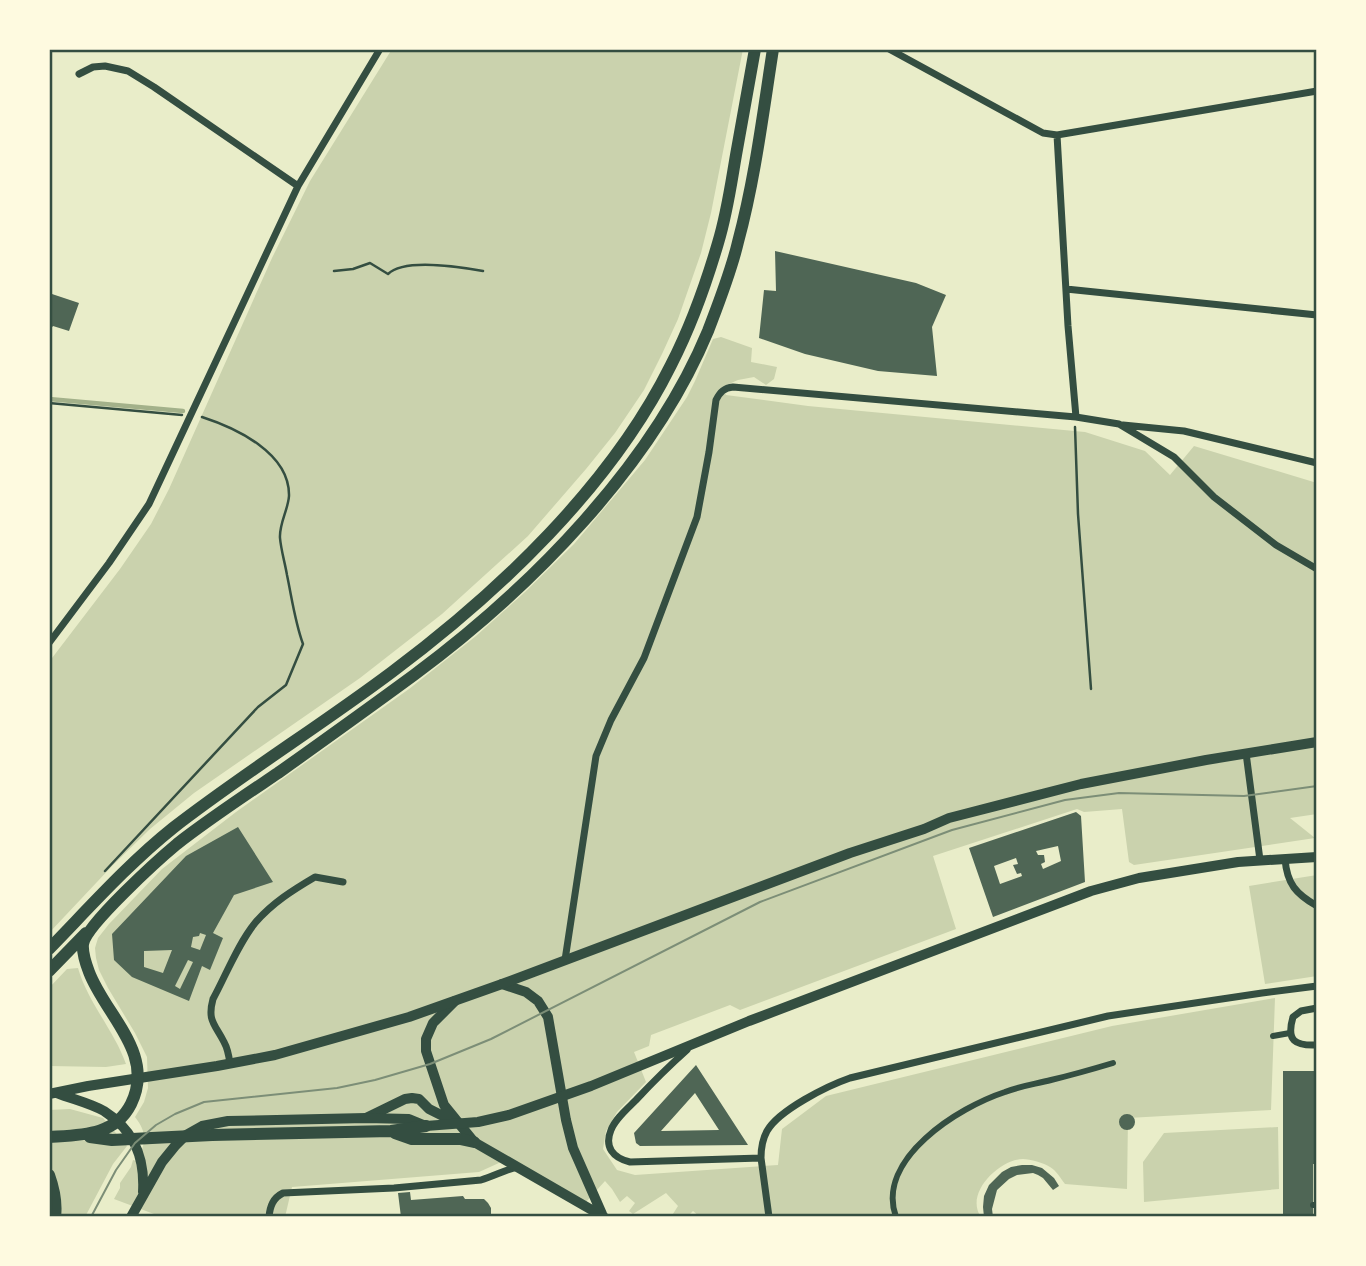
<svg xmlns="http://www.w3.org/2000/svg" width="1366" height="1266" viewBox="0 0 1366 1266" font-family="'Open Sans',sans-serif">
<rect width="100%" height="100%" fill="#e9edc9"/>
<path fill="#cad2ad" d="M392,49H743L711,213L701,253L678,319L662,354L644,390L615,433L586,469L528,536L442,614L360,678L194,793L150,829L113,865L49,933V662L120,569L151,524L169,489L272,258L310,181Z
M721,337L752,348L751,362L777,367L774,379L766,385L754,377L738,380L722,387L726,395L808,406L1085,432L1145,451L1170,475L1194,446L1317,483V814L1290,818L1315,838L1134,865L1129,862L1122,809L1084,812L1077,809L933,856L956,929L740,1010L730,1005L651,1035L649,1046L634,1052L646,1082L617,1112L606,1131L603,1149L617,1170L635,1175L778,1165L782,1129L826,1096L1112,1026L1275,998L1271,1110L1128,1118L1127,1189L1065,1184C1061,1179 1056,1170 1050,1167C1044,1163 1030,1159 1023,1159C1000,1159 964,1193 981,1217H700L693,1211L687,1217H671L678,1206L666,1193L633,1214L629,1211L635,1203L627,1196L620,1202L612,1189L605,1181L586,1202L510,1158L479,1172L292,1187L285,1217H162L114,1199L120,1188V1183L131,1167L133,1160L136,1161C146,1145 148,1133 135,1117L144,1102L148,1088L147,1057L135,1033L108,988L99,970L96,958L95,948L98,938L109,924L162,869L236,812L409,689L476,636L525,592L574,544L645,460L687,397L695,381L713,339Z
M1317,875V976L1265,984L1249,886Z
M78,968C88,1003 114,1030 126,1064L106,1067L49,1066V988L67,969Z
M70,1109L103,1118L127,1146L113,1164L85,1217H49V1110Z
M1278,1127L1279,1189L1144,1202L1143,1162L1164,1133Z"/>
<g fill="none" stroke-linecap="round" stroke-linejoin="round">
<path stroke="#a3b18a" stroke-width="4.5" d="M49,399L183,411"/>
</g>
<path fill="#4f6655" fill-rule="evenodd" d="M775,251L916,283L946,295L932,327L937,376L878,371L805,354L759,338L764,290L776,291Z
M49,293L79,303L69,331L53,326L49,331Z
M1076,812L1081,816L1085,882L993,917L969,848ZM1058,846L1061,861L1043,869L1041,864L1045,862L1044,855H1038L1036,851ZM1016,858L1018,864L1013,865L1017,874L1021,873L1022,876L1000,884L994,866Z
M238,827L273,882L234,895L213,933L223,938L210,970L202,966L189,1001L132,977L114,960L112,934L186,856ZM200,933L206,935L200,950L191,947L193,937L199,936ZM172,950L163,973L144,967V951ZM188,960L193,962L180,989L175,986Z
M696,1065L748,1145L640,1146L636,1143L634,1133ZM695,1093L719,1130L661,1131Z
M1283,1071H1317V1164H1313V1217H1283Z
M1119 1122a8 8 0 1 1 16 0a8 8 0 1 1-16 0Z
M1022,1165H1032L1042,1168L1054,1178L1059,1186L1053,1190L1043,1178L1038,1175L1033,1173L1017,1175L1009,1179L997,1190L992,1209L993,1217H984L983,1207L984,1196L989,1185L1002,1172L1011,1167Z
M410,1192L411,1200L463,1196L465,1199H484L488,1203L491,1208V1214L490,1217H401L398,1193Z"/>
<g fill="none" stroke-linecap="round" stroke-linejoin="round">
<path stroke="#344e41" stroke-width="2.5" d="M334,271L353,269L370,263L388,274C404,258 461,267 483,271
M49,403L182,415
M1075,427L1078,514L1091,689
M105,871L258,707L286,685L303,644C295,622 292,599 287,575C285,563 281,550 280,538C279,524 288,510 289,496C290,453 236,428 202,417"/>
<path stroke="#344e41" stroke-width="6" d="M1273,1036L1290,1033
M1313,1205H1317
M896,1217C875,1159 959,1107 1005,1092C1020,1086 1036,1084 1051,1080C1072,1075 1093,1069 1113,1063"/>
<path stroke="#344e41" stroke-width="7" d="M889,49L1043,133L1057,135L1317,91
M79,74L93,67L105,66L128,71L154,87L298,186
M1057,135L1068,326L1076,417
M1066,289L1317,315
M1123,425L1184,431L1317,463
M49,643L109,563L149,504L298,186L380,49
M1246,753L1260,860
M1285,859C1287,884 1296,894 1317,906
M565,960L596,756L611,720L644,658L697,517L709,452L716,400C720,392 724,388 733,387L1076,417L1119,424L1174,457L1214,497L1276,545L1317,569
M1317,1008L1301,1011L1293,1017C1286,1041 1295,1046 1317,1045
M687,1050C669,1066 652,1083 636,1100C627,1109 615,1119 611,1130C604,1147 613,1158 630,1162L761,1158
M230,1064C229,1056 228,1049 224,1042C215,1024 207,1021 213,999C226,975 238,944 255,923C272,903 293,890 315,877L343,882
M269,1217C270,1206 273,1198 283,1193L394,1188L481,1180C494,1176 505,1170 517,1167
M769,1217L761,1158C761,1148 762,1140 767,1131C779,1110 827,1086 850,1078L1108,1016L1262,993L1317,986"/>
<path stroke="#344e41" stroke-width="10" d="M502,984L526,992L538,1001L548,1017L566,1120L573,1148L602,1214
M455,1001L433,1023L426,1039V1051L444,1105L474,1142L604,1217
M366,1118L405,1099L412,1098L419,1099L429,1109L455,1122"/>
<path stroke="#344e41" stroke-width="10" d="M57,1093C72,1099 90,1103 104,1111C134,1130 145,1157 143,1192
M49,1094L88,1086L217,1066L275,1055L409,1017L502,984L850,853L924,829L949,818L1081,784L1206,760L1317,742
M131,1217L162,1162L175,1146L186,1135L202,1126L228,1121L366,1118L409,1119L426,1126L478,1122L509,1115L591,1086L749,1021L1091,891L1139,878L1238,862L1317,857"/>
<path stroke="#344e41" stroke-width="12" d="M49,949C89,908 128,864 173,828C244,773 320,726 392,672C499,592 611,486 671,365C691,326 706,284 718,243C727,214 731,184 736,155C742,120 749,84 755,49
M49,971L86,933
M395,1133L412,1139H460L474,1142
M49,1137C81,1135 115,1136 131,1104C156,1053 105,1015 89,972C86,964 82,953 83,944C86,925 159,859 177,844C209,819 244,796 278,773C323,741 369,708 414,675C530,589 652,466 708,331C719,302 731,272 738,242C755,179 763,113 773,49
M90,1137L112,1140L212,1135L391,1131L426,1126
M49,1175C54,1189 57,1202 55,1217"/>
<path stroke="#7c8e77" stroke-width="2" d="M91,1217L116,1170L135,1143L156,1125L175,1114L204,1102L337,1088L375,1080L430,1064L491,1039L760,902L952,830L1065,800L1088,797L1119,793L1244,796L1317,786"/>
</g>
<rect width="1366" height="1266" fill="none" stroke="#fefae0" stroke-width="102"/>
<rect x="51" y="51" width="1264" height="1164" fill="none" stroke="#344e41" stroke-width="2.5"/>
</svg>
